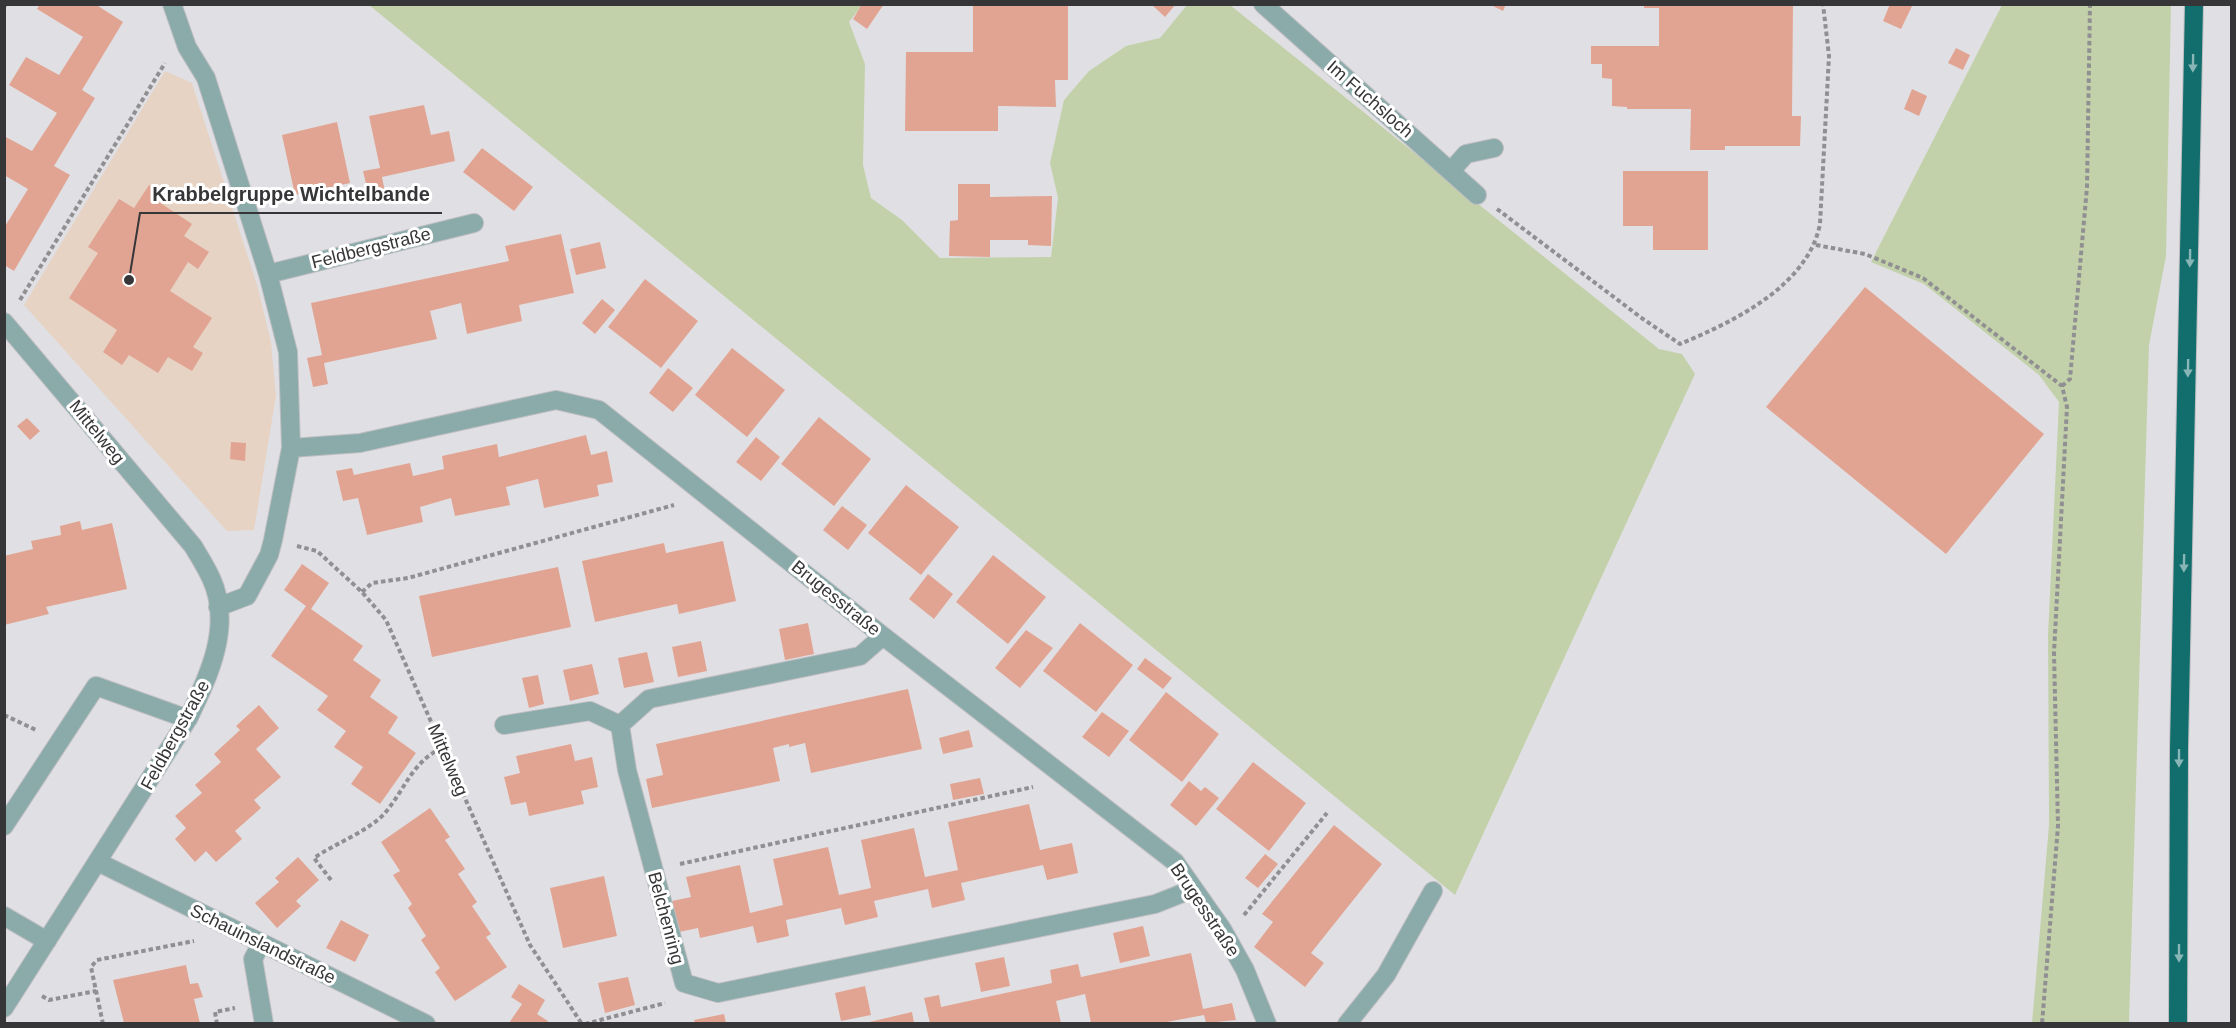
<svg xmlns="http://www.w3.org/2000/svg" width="2236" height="1028" viewBox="0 0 2236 1028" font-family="Arial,sans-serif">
<rect width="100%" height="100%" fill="#e0e0e4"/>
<path fill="#e6d3c4" d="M165,71L192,83L258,288L271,342L276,396L254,530L227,531L24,305Z"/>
<path fill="#c3d1aa" d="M369,5H862L849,22L865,64L863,165L871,198L902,220L940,258L1051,257L1058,198L1050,163L1064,100L1089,71L1126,46L1160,38L1187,5H1230L1659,349L1682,354L1695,374L1455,895Z
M2002,5H2171L2166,256L2149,345L2129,1023H2032L2049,825L2048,635L2059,402L2039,375L1924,284L1871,262Z"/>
<path fill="#e2a492" d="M40,4H95L123,22L82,90L95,98L54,166L70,175L14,271L4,265V228L28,189L4,175V136L32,151L57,113L9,85L26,57L59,75L83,37L37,9Z
M862,4H884L867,29L853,19Z
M973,4H1068V80H1055L1056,107L998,106V131H905L906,52H973Z
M1151,4H1176L1165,17Z
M1489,4H1506L1503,11Z
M1644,4H1793L1792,116H1801L1800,146H1725V150H1690L1691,109H1627V107L1612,106V79L1602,78V64H1591V46H1659V8H1644Z
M1890,4H1913L1901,29L1883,21Z
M1956,48L1970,55L1963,70L1948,63Z
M1912,89L1927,96L1919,116L1904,109Z
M424,105L431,135L449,131L455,161L382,177L386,197L370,201L363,171L380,168L369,116Z
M337,122L350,183L295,195L282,135Z
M482,148L533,187L514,211L463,172Z
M1623,171H1708V250H1653V226H1623Z
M958,184H990V197L1052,196L1051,246L1028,245V240H990V257L949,256L950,221L958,220Z
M149,185L167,196L162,204L192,224L184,236L209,252L198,269L188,262L170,291L212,318L193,347L203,353L192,371L168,357L158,373L129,355L122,365L103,352L117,330L69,298L98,253L88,247L119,199L134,208Z
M561,234L574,293L519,305L522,321L467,334L461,303L430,311L437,339L324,363L328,384L313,387L307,358L322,355L311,303L509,261L505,246Z
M600,242L606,268L576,275L570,249Z
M645,279L698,321L661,368L608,327Z
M1865,287L2044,434L1946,554L1766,407Z
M602,299L615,310L595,334L582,323Z
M732,348L785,390L747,437L695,395Z
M668,368L693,388L673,412L649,393Z
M819,417L871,459L834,506L781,464Z
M27,418L40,431L30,440L17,426Z
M586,435L591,455L607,451L613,482L597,485L599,496L544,508L538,479L506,487L510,505L455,516L451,498L420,507L423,522L367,535L358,498L343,501L336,471L352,468L354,475L410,463L413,476L444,469L442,456L497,444L499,457Z
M756,437L780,457L761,481L736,462Z
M231,442L246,443L245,461L230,459Z
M906,485L959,527L921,575L868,533Z
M842,506L867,525L848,550L823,530Z
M80,521L82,530L112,523L127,589L46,607L49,614L4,625V556L33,549L31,541L61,535L60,526Z
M723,541L736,601L679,614L677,604L595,622L582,561L664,543L666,553Z
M993,555L1046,597L1008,644L956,602Z
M302,564L329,583L311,609L363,646L353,660L381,680L370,697L398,717L388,733L416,753L380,804L351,784L363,767L334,747L346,731L317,710L328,696L271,656L306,606L284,590Z
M558,567L571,627L432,657L419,596Z
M928,574L953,594L934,619L909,599Z
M808,623L814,654L785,660L779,629Z
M1080,623L1133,665L1096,712L1043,671Z
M1026,630L1053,648L1020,688L995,668Z
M701,641L707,671L678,677L672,647Z
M647,652L654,682L624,688L618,658Z
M1145,658L1172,678L1163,689L1137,669Z
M592,664L599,694L570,701L563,670Z
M538,675L544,704L529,708L522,678Z
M908,689L922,749L811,773L805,743L789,747V744L773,748L780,781L652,808L646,779L663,775L656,744Z
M1166,692L1219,734L1182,782L1129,740Z
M259,705L279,728L256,749L281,777L254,800L261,808L235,831L242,839L216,862L206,851L195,862L175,839L186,828L175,816L202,793L195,785L221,762L214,754L240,730L236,726Z
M1102,712L1129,731L1109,757L1082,737Z
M969,730L973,747L943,754L939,738Z
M571,744L575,761L592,757L598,787L581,791L584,804L529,816L526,802L511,805L504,777L520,773L516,756Z
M1253,762L1306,803L1269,851L1216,809Z
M980,778L984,794L953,800L950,784Z
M1189,781L1201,791L1205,787L1219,798L1196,826L1170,805Z
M1029,804L1040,850L1072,843L1078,873L1047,880L1043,865L961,883L965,900L932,908L928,889L874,901L878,917L845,925L841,908L786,920L789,936L757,943L753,926L700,938L698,928L679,932L672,901L691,897L686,877L740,865L750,913L783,905L773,859L828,847L839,895L871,888L861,840L914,828L925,877L958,870L948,822Z
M430,808L450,837L445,840L465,869L458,874L477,902L472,906L491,934L486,937L507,967L455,1001L435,972L440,968L421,940L426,936L408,908L412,904L393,875L400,871L381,842Z
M1334,825L1382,864L1311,953L1324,963L1305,987L1254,947L1273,922L1262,914Z
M1265,854L1278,864L1258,888L1245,878Z
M298,857L319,880L296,901L301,906L277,928L255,903L279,882L275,878Z
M604,876L617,936L563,948L550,888Z
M341,920L369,935L355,962L326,948Z
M1143,926L1150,956L1120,963L1113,933Z
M1191,953L1203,1009L1232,1003L1236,1020L1206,1023L1204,1015L1162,1023H1091L1085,994L1056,1001L1061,1023H930L924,998L939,995L941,1007L1052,983L1050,970L1078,964L1081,977Z
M1004,957L1010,986L981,992L975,963Z
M186,965L190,984L198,983L203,997L194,999L200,1023H124L113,980Z
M628,977L635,1005L605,1013L598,983Z
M519,984L545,1000L537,1014L548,1021L547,1023H509L522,1004L511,997Z
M865,986L871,1015L841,1021L835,993Z
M912,1012L914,1023H865Z
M724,1014L726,1023H695L694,1020Z"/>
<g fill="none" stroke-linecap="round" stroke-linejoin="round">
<g stroke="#bebec2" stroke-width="20">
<path id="minor" d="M172,4L187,47L206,78L268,274L288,352L291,448L273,540L269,555L247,596L218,607
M1263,4L1477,195
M1451,171L1466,154L1494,148
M268,274L474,223
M4,322L193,546C199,556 206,567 211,578C233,625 209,676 188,719L4,1008
M291,448L360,443L556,400L599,410L883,636L1175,862L1222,929L1245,970L1267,1024
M883,636L860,656L649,699L620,725L627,770L684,983L718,993L1155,904L1193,889
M504,725L590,711L620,725
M4,826L96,686L188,719
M100,863L426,1024
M4,916L47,941
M261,944L253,959L264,1024
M1347,1024L1386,975L1433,891"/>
</g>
<g stroke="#bebec2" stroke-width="20">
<path id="highway" d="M2178,1024L2179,749L2194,4"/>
</g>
<path stroke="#909093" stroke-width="4" stroke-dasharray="4.5 3" stroke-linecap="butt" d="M4,7L6,4
M1497,209L1643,319L1680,344C1733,322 1808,286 1820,224L1829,56L1823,4
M1816,245L1865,254L1923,278L2062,386L2067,407L2054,653L2058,826L2042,1024
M20,300L165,63
M2062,386L2070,379L2087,187L2090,4
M297,546L317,551L362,592L386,620L530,945L582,1024
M362,592L372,583L408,578L674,505
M4,715L36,730
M680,864L1033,787
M331,880L314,858C334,844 369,831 385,813C406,788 411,763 443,747
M1244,915L1327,813
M42,996L49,1000L96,991
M103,1024L91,967L97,960L194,941
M217,1024L215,1012L235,1008
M585,1024L665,1003"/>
<use href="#minor" stroke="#8babab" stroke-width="18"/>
<use href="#highway" stroke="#126d6d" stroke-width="18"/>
</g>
<defs><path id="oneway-solid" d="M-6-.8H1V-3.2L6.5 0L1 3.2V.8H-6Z" transform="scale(1.5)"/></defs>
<g fill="#88b6b6">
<use href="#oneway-solid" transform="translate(2193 63) rotate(91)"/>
<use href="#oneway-solid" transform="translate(2190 258) rotate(91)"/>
<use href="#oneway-solid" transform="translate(2188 368) rotate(91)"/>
<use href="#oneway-solid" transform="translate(2184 563) rotate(91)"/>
<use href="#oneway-solid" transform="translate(2179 758) rotate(90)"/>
<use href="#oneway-solid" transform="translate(2179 953) rotate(90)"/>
</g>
<g text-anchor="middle" stroke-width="6" stroke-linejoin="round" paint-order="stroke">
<g font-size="18" fill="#363638" stroke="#fff">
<text transform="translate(1370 99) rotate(41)" y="6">Im Fuchsloch</text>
<text transform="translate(371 248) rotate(-14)" y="6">Feldbergstraße</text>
<text transform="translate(97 432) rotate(51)" y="6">Mittelweg</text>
<text transform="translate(836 598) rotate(39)" y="6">Brugesstraße</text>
<text transform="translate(175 735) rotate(-61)" y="6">Feldbergstraße</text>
<text transform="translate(448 760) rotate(67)" y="6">Mittelweg</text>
<text transform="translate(1205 910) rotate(56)" y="6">Brugesstraße</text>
<text transform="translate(666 918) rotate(75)" y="6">Belchenring</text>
<text transform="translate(263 944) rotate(26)" y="6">Schauinslandstraße</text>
</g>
</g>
<path fill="none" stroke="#363638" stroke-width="2" d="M129 280L140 213H442"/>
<circle fill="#363638" stroke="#fff" stroke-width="2" cx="129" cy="280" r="6"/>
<g font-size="20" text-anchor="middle" font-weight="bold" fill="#363638" stroke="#fff" stroke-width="6" stroke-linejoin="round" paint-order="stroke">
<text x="291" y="201">Krabbelgruppe Wichtelbande</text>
</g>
<rect width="2236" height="1028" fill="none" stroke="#363638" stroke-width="12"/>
</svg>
